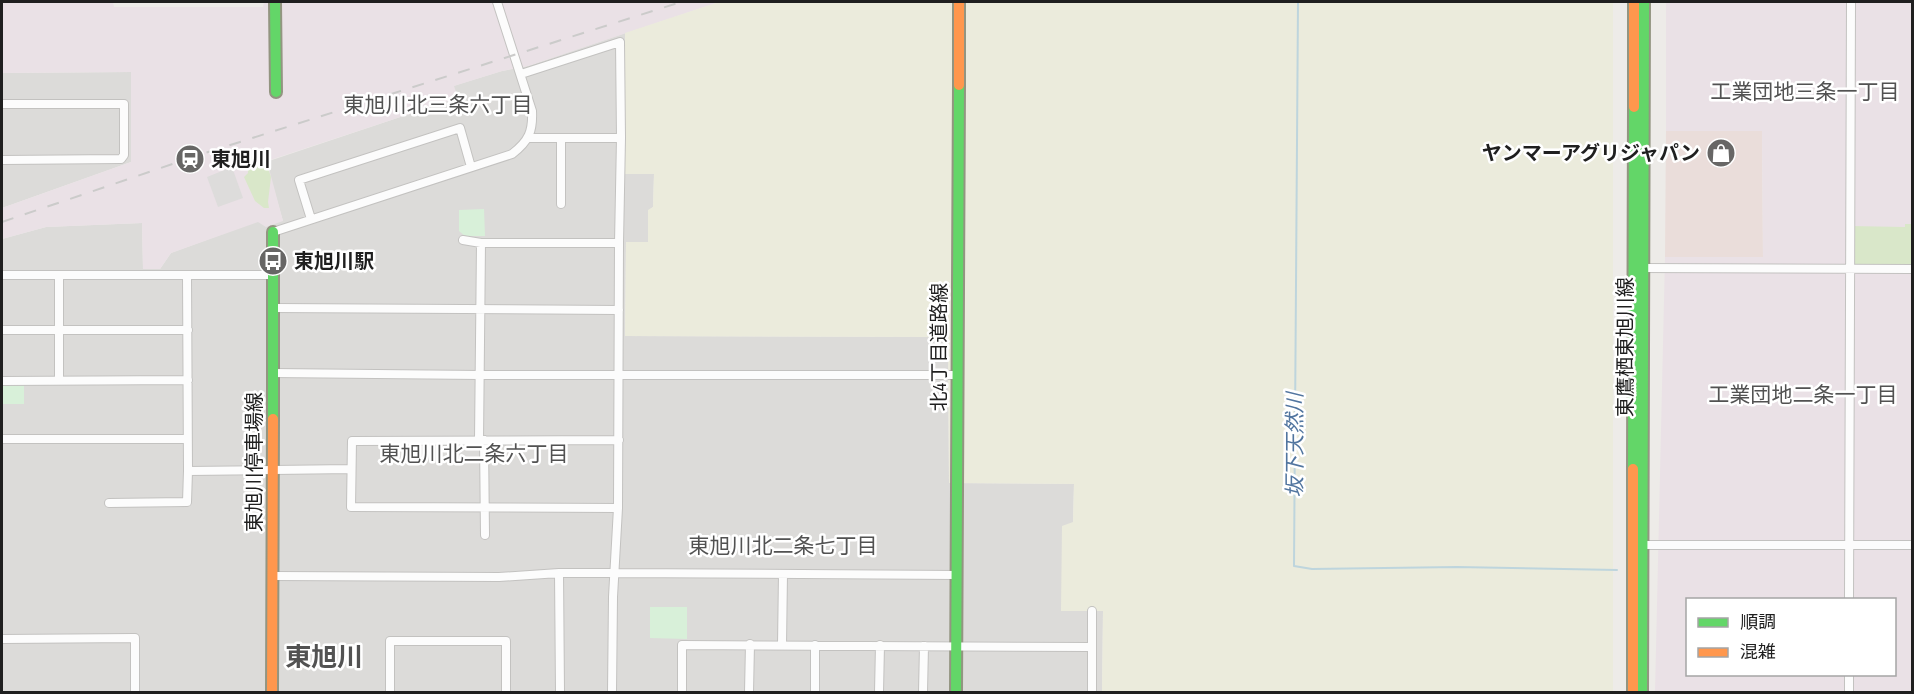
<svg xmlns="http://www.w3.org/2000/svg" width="1914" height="694" viewBox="0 0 1914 694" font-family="'Sofia Sans Condensed','Noto Sans JP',sans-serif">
<rect width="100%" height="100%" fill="#edebe8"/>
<path fill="#dcdbd9" d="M625,33V173L654,174L653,207L648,211V242H626L625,336L948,337L949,483L1074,484L1073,522L1061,611H1103L1102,692H2V239L46,227L142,223L143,269H160L171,253L258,221H283L266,162L457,98L453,86L502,71L528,66Z
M131,72V162L2,208V73Z"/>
<path fill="#eaddda" d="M1666,131H1762L1763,258L1665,257Z"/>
<path fill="#eae1e6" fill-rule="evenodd" d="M2,2H113L114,7H263L264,2H719L528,66L502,71L454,86L458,98L267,161L283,221L266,227L258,222L171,253L160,269H143L142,223L46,227L2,239V208L131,162V72L2,73Z
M1666,2H1912V692H1655L1665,257H1763L1762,131H1666ZM1688,600H1894V674H1688Z"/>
<path fill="#ebebdc" d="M719,2H1613V692H1102L1103,611H1061L1062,526L1073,522L1074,484L949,483L948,337L625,336L626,242H648V210L653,207L654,174H625V33Z"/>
<path fill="#d9e7c9" d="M268,150L270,160L266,162L271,177L268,202L269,208H264L255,201L244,177L248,173L247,158Z
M1905,224H1912V269H1856L1850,260V226L1905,227Z"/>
<path fill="#d8f0d9" d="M484,209L485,236H465L459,231V210Z
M24,384V404H2V385Z
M650,607H687V639L650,638Z"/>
<path fill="#dddcdb" d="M232,167L243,198L218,207L207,177Z"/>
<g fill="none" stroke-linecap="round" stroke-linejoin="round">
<path stroke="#bed5dd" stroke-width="2" d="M1298,2L1294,566L1312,569L1457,567L1617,570"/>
<g stroke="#c3c2c0" stroke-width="10">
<path id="street" d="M521,74L620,42L621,138L619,243L618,508L613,597L612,692
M2,104H124V155L121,159L2,160
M529,138H621
M561,204V138
M311,219L299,180L460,128L471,167
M273,232L512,154C529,141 533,131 532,111L497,2
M463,240L481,243H619
M1641,268L1912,269
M2,275H273
M187,275L188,471L351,469
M273,308L619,310
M2,330H188
M272,373L480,375H957
M59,380V275
M2,381L188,380
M2,439H187
M479,440L481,243
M484,440L485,535
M109,503L187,502L188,471
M618,508L351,507L352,441L619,440
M1640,545H1912
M559,573L560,692
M272,576L499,577L559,573H615L957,575
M1849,600L1851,2
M1092,611V692
M2,639L135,638V692
M782,645L783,574
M815,645V692
M390,692V641H506V692
M682,692V645L1092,647
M749,692L750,644
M879,692L880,645
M923,692L924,646
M1849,692V674"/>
</g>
<g stroke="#939581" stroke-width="14">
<path id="fast" d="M275,2L276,92
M273,419V232
M1633,469L1634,107
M956,692L959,85
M1642,692L1644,2"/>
</g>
<g stroke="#939581" stroke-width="14">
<path id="slow" d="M959,85V2
M1634,107V2
M272,692L273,419
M1633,692V469"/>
</g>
<use href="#street" stroke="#fcfcfc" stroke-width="8"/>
<use href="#fast" stroke="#63d668" stroke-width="10"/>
<use href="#slow" stroke="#ff974d" stroke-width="10"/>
<path stroke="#cbcbca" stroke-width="2" stroke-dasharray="12 12" stroke-linecap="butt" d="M2,222L202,154L681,2"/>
</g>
<defs>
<g id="shop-disc" transform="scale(1.5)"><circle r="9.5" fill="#676665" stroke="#fff"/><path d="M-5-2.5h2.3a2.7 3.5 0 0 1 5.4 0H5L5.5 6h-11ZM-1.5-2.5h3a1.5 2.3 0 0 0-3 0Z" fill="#fff"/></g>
<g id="station-disc" transform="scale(1.5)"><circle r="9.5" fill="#676665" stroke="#fff"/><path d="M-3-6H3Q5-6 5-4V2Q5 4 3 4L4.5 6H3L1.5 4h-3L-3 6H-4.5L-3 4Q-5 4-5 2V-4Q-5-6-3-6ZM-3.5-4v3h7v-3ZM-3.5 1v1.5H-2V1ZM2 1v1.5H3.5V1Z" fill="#fff"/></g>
<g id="bus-disc" transform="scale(1.5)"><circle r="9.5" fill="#676665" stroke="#fff"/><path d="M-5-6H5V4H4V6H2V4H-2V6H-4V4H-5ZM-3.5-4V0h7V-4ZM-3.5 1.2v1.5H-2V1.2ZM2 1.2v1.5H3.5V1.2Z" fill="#fff"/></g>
</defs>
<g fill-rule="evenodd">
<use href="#shop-disc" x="1721" y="153"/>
<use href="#station-disc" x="190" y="159"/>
<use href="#bus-disc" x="273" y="261"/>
</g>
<g text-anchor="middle" stroke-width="5" stroke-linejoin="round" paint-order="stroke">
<g font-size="20" font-weight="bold" fill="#1f1f1f" stroke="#fff" text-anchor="start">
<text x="1700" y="160" text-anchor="end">ヤンマーアグリジャパン</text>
<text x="211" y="166">東旭川</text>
<text x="294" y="268">東旭川駅</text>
</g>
<g font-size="20" fill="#1f1f1f" stroke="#fff">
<text transform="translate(939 347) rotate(-90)" y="7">北4丁目道路線</text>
<text transform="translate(1625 347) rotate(-90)" y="7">東鷹栖東旭川線</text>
<text transform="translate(254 462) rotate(-90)" y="7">東旭川停車場線</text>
</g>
<g font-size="21" fill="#525252" stroke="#fff">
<text x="1805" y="99">工業団地三条一丁目</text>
<text x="438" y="112">東旭川北三条六丁目</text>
<text x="1803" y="402">工業団地二条一丁目</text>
<text x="474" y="461">東旭川北二条六丁目</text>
<text x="783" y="553">東旭川北二条七丁目</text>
</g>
<g font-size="21" font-style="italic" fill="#51759f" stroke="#fff">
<text transform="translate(1295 445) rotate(-90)" y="7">坂下天然川</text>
</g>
<g font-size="26" font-weight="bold" fill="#525252" stroke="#fff">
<text x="324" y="666">東旭川</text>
</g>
</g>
<rect width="1914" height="694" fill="none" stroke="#1f1f1f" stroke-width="6"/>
<rect x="1686" y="598" width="210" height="78" fill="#ffffff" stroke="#a5a5a5" stroke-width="1.5"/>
<rect x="1698" y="618" width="30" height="9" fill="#63d668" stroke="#a5a5a5" stroke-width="1.5"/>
<text x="1740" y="628" font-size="18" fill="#1f1f1f">順調</text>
<rect x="1698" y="648" width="30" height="9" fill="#ff974d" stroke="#a5a5a5" stroke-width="1.5"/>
<text x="1740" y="658" font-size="18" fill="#1f1f1f">混雑</text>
</svg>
